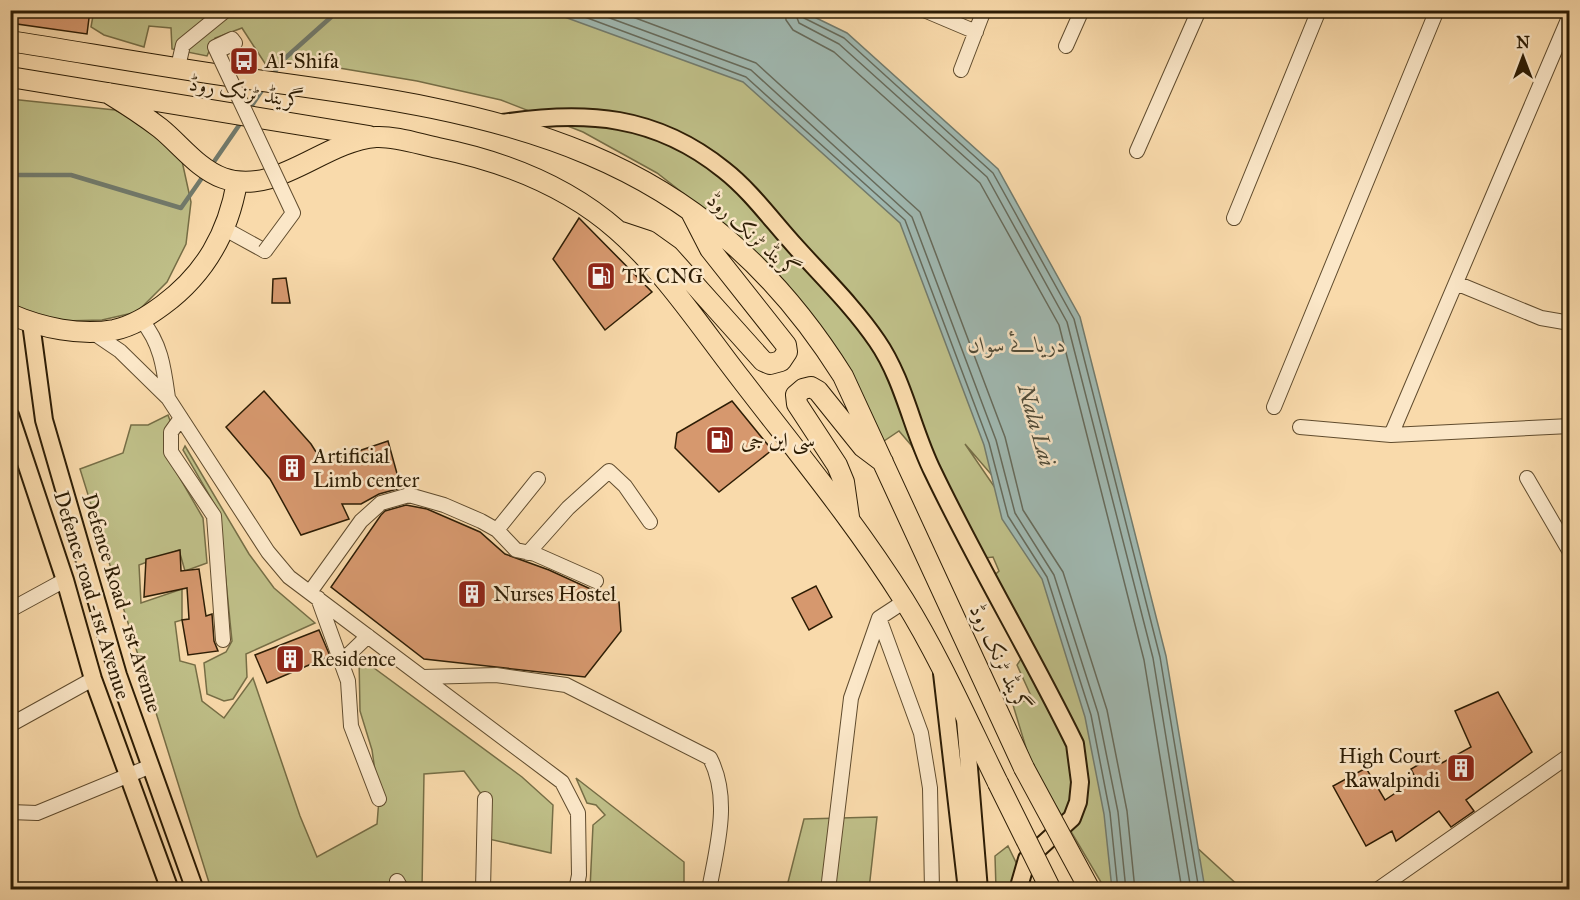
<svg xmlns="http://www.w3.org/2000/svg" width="1580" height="900" viewBox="0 0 1580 900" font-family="'IM FELL Great Primer',Amiri,serif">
<rect width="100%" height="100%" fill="#f9daab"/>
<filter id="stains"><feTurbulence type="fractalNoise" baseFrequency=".00333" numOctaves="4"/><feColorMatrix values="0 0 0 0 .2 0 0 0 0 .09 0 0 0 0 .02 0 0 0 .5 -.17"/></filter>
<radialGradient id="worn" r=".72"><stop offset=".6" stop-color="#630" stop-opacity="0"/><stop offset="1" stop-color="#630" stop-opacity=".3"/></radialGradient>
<path fill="#bfbf88" stroke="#766e46" stroke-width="1.5" d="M94,10L571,11L751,69L930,225L1035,525L965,444L1059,581L1108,766L1242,889H1105L1031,764L1013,705L1032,698L1017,665L1031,644L988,581L999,571L993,557L985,558L934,489L911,445L899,431L881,443L851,373L776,271L720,222L657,173L583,132L501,100L417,81L297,61L266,65L242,28L215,38L207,56L172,49L171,28L149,26L144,47L104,35L91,27Z
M10,99L115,110L142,123L182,161L191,202L186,244L167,282L137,312L102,320L63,321L33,316L11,303Z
M168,415L172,426L166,454L203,518L207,563L185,571L179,550L139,565L141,603L182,589V620L175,622L180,661L195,665L202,701L224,718L253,678L300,816L317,857L377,824L379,799L372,750L360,711L359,657L522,777L553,805L551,853L484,838L485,799L464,771L424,774L422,889H402L397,881L362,890L211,889L80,469L123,453L131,425H148Z
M185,446L249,554L274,588L315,623L246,654L247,677L233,699L224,701L207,694L204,663L226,652L232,641L219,512L183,450Z
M576,778L684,862V889H590L593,825L605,815L596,805L587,803Z
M877,817L869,889L786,890L804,819Z
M1008,846L1029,889H996L995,856Z"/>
<path fill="#a0b9b2" stroke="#727b6d" stroke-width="1.5" d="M548,11H802L847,33L998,169L1080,317L1166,656L1205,889H1112L1104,814L1085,717L1042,579L1002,519L984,445L900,223L743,82Z"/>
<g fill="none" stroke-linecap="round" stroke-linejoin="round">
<path stroke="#666b5c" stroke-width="1.5" d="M566,10L746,77L905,220L989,443L1008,516L1047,577L1091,715L1110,813L1118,890
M588,10L751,70L912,217L996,440L1015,513L1054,575L1098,713L1118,812L1126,890
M614,10L756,63L920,212L1005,437L1023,510L1063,572L1107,710L1127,811L1135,890
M785,10L786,20L793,30L834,52L980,183L1059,325L1144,660L1182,890
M794,10L799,23L839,44L987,177L1067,322L1153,658L1191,890
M801,10L804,18L844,38L993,173L1074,319L1160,657L1199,890"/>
<path stroke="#727b6d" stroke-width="4.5" d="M272,76L283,60L339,10
M248,111L265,86
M211,166L242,121
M10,175H71L181,208L204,175"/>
</g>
<path fill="#d6986e" stroke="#2d1d05" stroke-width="1.5" d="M10,10H90L87,34L10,23Z
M579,218L652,292L605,330L553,259Z
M286,278L290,303H272L273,279Z
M264,391L311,444L323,463L388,441L401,488L379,494L361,504H342L349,519L301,535L270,479L226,427Z
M732,401L772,450L719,492L675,448L677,433Z
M406,505L427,509L480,532L505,554L549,570L619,602L621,631L585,677L424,659L331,587L381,515L385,511Z
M180,550L181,571L199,569L206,616L212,614L214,641L218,651L188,655L182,620L189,619L187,588L144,597L146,559Z
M816,586L832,617L809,630L792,598Z
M319,630L330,656L267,683L255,655Z
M1498,692L1532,752L1466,800L1474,811L1451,827L1439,811L1396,841L1392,831L1366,846L1333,786L1366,768L1385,800L1416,779L1411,769L1437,754L1442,763L1471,747L1455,711Z"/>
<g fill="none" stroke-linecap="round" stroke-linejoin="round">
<g stroke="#604c2e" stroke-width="16">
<path id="minor" d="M924,10L976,32
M1066,46L1082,10
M178,67L183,45L226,10
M961,70L984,10
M1137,151L1199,10
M1234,218L1319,10
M225,229L265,251
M1456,283L1541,318L1570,323
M142,321C161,343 164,369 168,398
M92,332L120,351L168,398L268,552L289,577L562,782L578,813L579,875L576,890
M1274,407L1437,10
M181,418L171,432V452L214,516L223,640
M1300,427L1391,435L1570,426
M1391,435L1570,15
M1527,478L1570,552
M497,530L538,479
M528,553L568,508L609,471L625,486L650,522
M310,592L361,521L381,503L409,495L444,505L481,521L497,530L516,550L535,554L596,581
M318,598L348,681L351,726L379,799
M10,610L65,580
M879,618L921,733L930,788L932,890
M343,660L368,636
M423,677L496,675L566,685L710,758C731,799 717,846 709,890
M10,725L93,679
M10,812L37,813L151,766
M397,881L402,890
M483,890L485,799
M828,890L851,698L879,618L905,601
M1377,890L1570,755"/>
</g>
<g stroke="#2d1d05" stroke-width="20">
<path id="major" d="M503,123C585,110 656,115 724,170C751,191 773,222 796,247C823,277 854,307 877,341C904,380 912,430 933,472C977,564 1030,652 1075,744L1080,782L1078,802L1072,818L1027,859L1018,890
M31,323L44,420L118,675L195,890
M10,415L65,580L93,679L170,890
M942,673L967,890
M965,719L979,890"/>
</g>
<g stroke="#2d1d05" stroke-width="22">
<path id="highway" d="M10,41C92,54 174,69 256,80C505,113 699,147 843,376L1024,768
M10,77L369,136
M108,93C126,104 143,115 160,128C180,144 198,169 223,178C276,197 323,141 376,137C395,136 419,144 438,148C502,161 567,186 617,230C665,272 702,329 741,379C797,452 855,522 904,600C940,658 968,722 998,783
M621,232L648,241L669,256L763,361L770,364L781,361L787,352L786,345L710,249L691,212
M10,314C42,328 80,336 114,330C133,326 148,316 163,305C205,274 228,234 237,182
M849,517L844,482L837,465L797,404L796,395L803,389L811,387L818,391L863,447L883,462"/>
</g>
<use href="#minor" stroke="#fbe7c8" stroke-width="14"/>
<use href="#major" stroke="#f9daab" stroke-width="16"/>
<use href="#highway" stroke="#f9daab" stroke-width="20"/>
<g stroke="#604c2e" stroke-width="16" stroke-linecap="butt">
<path id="minor-bridge" d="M222,49L235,43L232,39L215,47L293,213L265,251"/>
</g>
<g stroke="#2d1d05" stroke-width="22" stroke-linecap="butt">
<path id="highway-bridge" d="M1024,768L1090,890
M998,783L1051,890"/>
</g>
<use href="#minor-bridge" stroke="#fbe7c8" stroke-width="14"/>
<use href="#highway-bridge" stroke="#f9daab" stroke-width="20"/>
</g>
<defs>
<g id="bus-square" transform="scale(1.5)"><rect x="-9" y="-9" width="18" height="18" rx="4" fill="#8f2418" stroke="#fbe7c8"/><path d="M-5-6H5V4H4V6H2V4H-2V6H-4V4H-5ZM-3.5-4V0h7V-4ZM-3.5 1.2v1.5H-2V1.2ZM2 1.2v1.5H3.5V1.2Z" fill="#fff"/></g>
<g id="fuel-square" transform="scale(1.5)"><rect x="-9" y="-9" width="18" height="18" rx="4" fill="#8f2418" stroke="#fbe7c8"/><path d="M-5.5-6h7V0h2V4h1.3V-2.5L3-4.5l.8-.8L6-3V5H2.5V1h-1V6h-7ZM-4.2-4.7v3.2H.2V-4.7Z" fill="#fff"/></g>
<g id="building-square" transform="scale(1.5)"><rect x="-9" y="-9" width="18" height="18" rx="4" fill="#8f2418" stroke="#fbe7c8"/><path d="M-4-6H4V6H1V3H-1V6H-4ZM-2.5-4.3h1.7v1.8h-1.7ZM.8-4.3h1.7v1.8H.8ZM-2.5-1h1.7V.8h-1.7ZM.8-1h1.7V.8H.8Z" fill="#fff"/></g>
</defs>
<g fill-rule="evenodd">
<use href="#bus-square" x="244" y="61"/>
<use href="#fuel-square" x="601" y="276"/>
<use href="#fuel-square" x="720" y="440"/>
<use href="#building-square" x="292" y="468"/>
<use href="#building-square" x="472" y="594"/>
<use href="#building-square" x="290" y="659"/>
<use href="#building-square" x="1461" y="768"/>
</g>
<g text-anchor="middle" stroke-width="5" stroke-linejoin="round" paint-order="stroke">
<g font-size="21" fill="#2d1d05" stroke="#fbe7c8" text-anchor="start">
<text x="265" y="68">Al-Shifa</text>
<text x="622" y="283">TK CNG</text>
<text x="741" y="447">سی این جی</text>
<text x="313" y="463">Artificial<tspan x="313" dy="24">Limb center</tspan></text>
<text x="493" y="601">Nurses Hostel</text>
<text x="311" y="666">Residence</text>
<text x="1440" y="763" text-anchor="end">High Court<tspan x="1440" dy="24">Rawalpindi</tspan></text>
</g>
<g font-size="21" fill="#2d1d05" stroke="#fbe7c8">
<text transform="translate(246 92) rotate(9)" y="7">گرینڈ ٹرنک روڈ</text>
<text transform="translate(753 235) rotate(42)" y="7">گرینڈ ٹرنک روڈ</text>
<text transform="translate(92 595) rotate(73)" y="7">Defence road -1st Avenue</text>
<text transform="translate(122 603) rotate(73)" y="7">Defence Road - 1st Avenue</text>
<text transform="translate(1000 658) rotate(65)" y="7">گرینڈ ٹرنک روڈ</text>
</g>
<g font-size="22" font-style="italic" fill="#504c39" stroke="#fbe7c8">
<text x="1017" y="352">دریائے سواں</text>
<text transform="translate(1037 425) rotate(74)" y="8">Nala Lai</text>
</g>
</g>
<rect width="1580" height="900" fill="none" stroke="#f9daab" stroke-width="36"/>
<rect x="12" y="12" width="1556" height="876" fill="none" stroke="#2d1d05" stroke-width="3"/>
<rect x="18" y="18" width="1544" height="864" fill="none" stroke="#2d1d05" stroke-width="1.5"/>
<g transform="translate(1523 57)" stroke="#fbe7c8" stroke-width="4.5" paint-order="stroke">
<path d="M0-4.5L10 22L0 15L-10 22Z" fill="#2d1d05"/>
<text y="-9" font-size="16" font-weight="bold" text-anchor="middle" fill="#2d1d05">N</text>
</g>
<rect width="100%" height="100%" filter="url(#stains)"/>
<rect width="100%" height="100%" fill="url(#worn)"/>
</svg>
